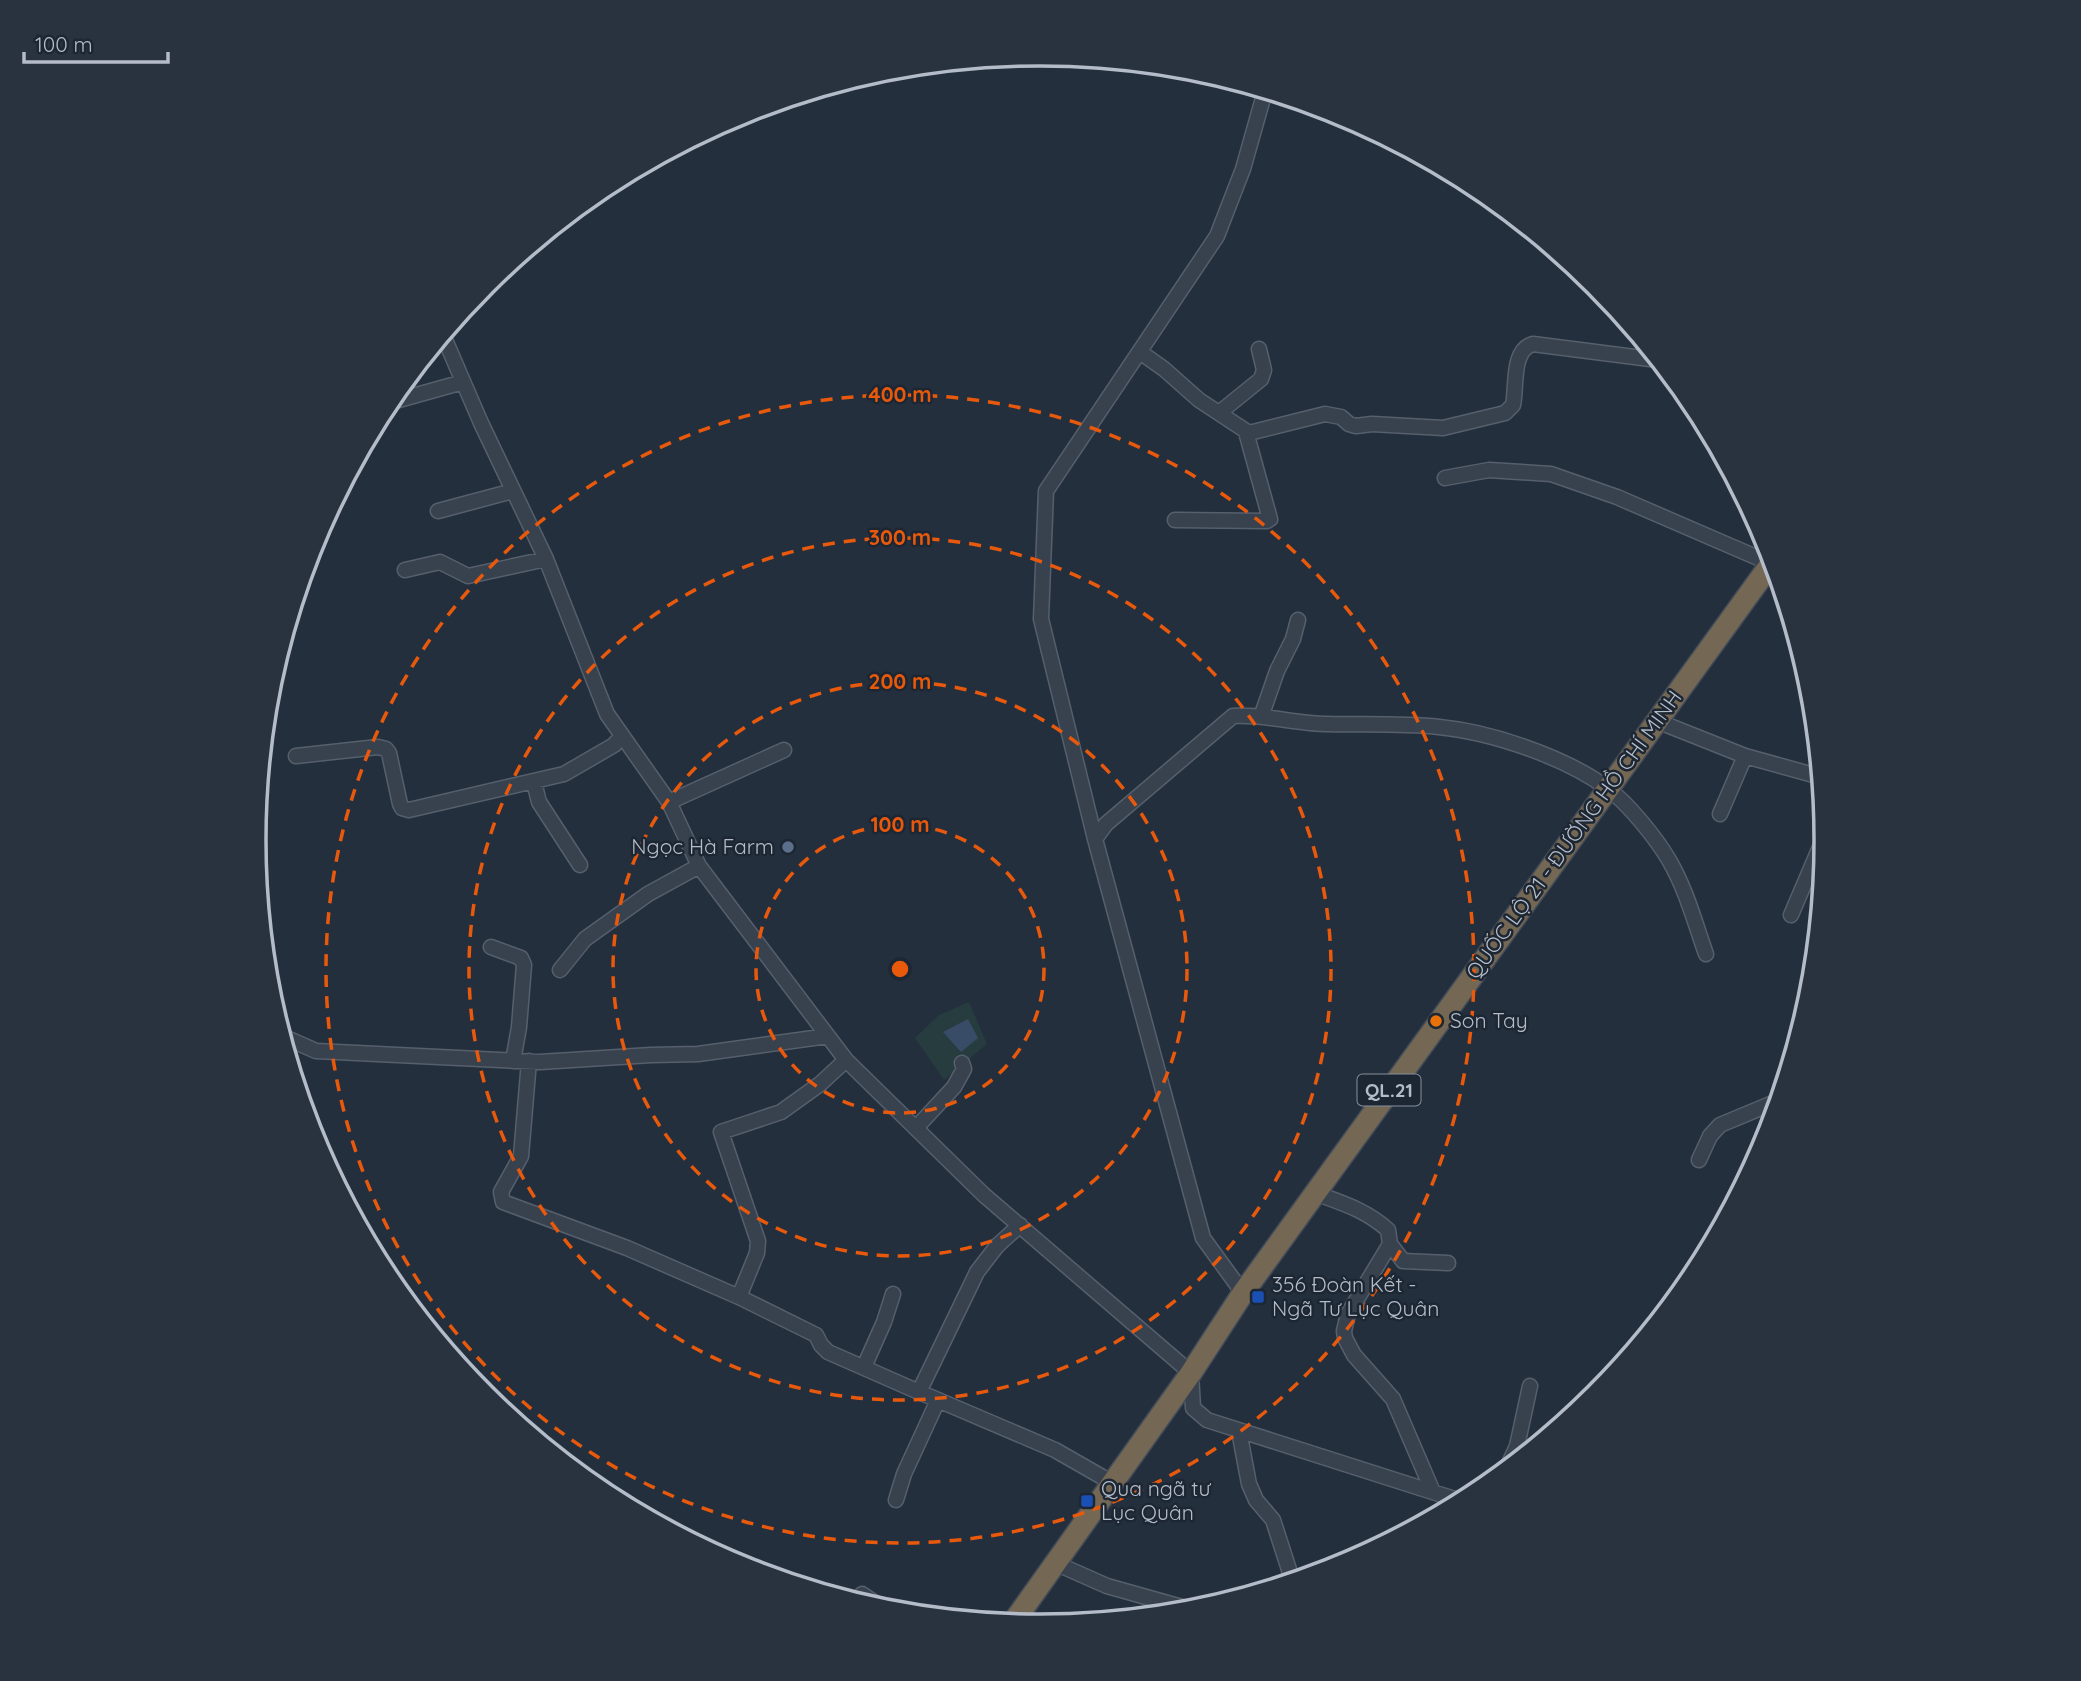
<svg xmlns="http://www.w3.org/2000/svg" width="2081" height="1681" viewBox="0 0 2081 1681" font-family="Quicksand,sans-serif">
<rect width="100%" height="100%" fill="#242f3e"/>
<path fill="#263c3f" d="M969,1002L987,1044L944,1080L915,1038L939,1015Z"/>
<path fill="#394c67" d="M968,1019L978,1038L961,1052L943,1032Z"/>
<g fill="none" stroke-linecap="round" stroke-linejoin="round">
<g stroke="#565f6c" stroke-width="17">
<path id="minor" d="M443,335L481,423L546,559L607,714L669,802L699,866L846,1060L984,1195L1191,1373L1193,1408L1207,1420L1464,1502
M1140,352L1164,369L1199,400L1249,433L1325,414L1341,417L1349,424L1356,426L1372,424L1443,428L1505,413L1513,405C1517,387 1511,350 1533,344L1658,360
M388,403L463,382
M1219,413L1261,379L1264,370L1259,349
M1445,478L1489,470L1551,474L1617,497L1772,564
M337,497L339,493
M438,511L513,491
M1175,520L1267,521L1270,519L1246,432
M405,570L440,562L468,576L546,559
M1261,717L1277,671L1293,639L1298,620
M1657,721L1745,756L1821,777
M296,756L378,747L386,749L389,753L400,804L402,808L409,810L564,774L614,745L622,736
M534,782L539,802L580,865
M669,802L784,750
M1720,814L1745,756
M1095,839L1106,824L1233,716C1265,714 1296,724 1328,724C1365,725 1402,723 1439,727C1491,732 1565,757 1607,788C1628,803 1656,838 1669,860C1686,889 1695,923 1706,954
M1791,915L1826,833
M491,947L521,958L524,965L519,1027L513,1061
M560,970L585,939L648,894L699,866
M282,1036L316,1051L540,1062L651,1055L698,1054L828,1036
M529,1061L521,1156L501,1192L503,1202L627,1248L739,1297L816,1335L821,1345L828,1352L919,1392
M916,1128L954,1087L964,1069L962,1063
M1699,1160L1710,1136L1720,1125L1780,1100
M1315,1193C1342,1203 1366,1210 1388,1230L1390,1244L1403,1261L1448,1263
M1390,1244L1348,1314L1344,1331L1345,1338L1354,1355L1393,1399L1433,1492
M1243,1293L1203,1238L1095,839L1041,619L1046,491L1217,236L1243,169L1265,91
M739,1297L757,1253L758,1241L721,1132L781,1112L820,1084L846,1060
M864,1367L884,1322L893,1294
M938,1400L1055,1450L1111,1482
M1239,1431L1249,1484L1256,1500L1273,1520L1293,1582
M1506,1470L1517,1446L1530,1386
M896,1500L904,1474L938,1400L919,1392L977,1272L997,1246L1020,1225
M1055,1563L1107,1586L1196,1611
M862,1594L889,1612"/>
</g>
<g stroke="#434c59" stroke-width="24">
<path id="highway" d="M1012,1624L1191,1373L1243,1293L1773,561"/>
</g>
<use href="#minor" stroke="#38414e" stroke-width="14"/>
<use href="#highway" stroke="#746855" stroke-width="21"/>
</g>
<g fill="none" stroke="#e8590c" stroke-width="3.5" stroke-dasharray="12 9">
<circle cx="900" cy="969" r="144"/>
<circle cx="900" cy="969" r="287"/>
<circle cx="900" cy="969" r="431"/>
<circle cx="900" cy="969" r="574"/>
</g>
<circle fill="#5c6f8a" stroke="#1d2633" stroke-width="2.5" cx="788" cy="847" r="7"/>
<circle fill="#e8710a" stroke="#1d2633" stroke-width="2.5" cx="1436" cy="1021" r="7"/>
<g fill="#1a4fb4" stroke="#1d2633" stroke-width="2.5">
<rect x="1251" y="1290" width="14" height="14" rx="3.5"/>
<rect x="1080" y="1494" width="14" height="14" rx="3.5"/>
</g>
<g text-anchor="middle" stroke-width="5" stroke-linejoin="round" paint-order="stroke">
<rect fill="#1d2633" stroke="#878f9c" stroke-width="2" x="1357.5" y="1074.5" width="63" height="31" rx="5"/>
<g font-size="19" font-weight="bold" fill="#b4bcc9">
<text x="1389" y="1097">QL.21</text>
</g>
<g font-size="21" fill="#b4bcc9" stroke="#1d2633">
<text transform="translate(1574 835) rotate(-54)" y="7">QUỐC LỘ 21 - ĐƯỜNG HỒ CHÍ MINH</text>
</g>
<g font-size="21" fill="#b4bcc9" stroke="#1d2633" text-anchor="start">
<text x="774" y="854" text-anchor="end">Ngọc Hà Farm</text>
<text x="1450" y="1028">Son Tay</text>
<text x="1272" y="1292">356 Đoàn Kết -<tspan x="1272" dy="24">Ngã Tư Lục Quân</tspan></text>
<text x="1101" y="1496">Qua ngã tư<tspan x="1101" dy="24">Lục Quân</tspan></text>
</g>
</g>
<path d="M0 0H2081V1681H0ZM266 840a774 774 0 1 1 1548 0a774 774 0 1 1-1548 0Z" fill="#29323f" fill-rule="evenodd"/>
<path fill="none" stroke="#b4bcc9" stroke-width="3.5" d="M266 840a774 774 0 1 1 1548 0a774 774 0 1 1-1548 0Z"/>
<circle cx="900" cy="969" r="10" fill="#e8590c" stroke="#1d2633" stroke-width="3.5"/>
<g font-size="21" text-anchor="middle" font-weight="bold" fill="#e8590c" stroke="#1d2633" stroke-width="5" stroke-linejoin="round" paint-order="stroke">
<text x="900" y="402">400 m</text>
<text x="900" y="545">300 m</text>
<text x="900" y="689">200 m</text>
<text x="900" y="832">100 m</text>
</g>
<path d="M24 52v10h144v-10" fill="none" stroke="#b4bcc9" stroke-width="3.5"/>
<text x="35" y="52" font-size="21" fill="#b4bcc9" stroke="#1d2633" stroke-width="5" paint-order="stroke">100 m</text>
</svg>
